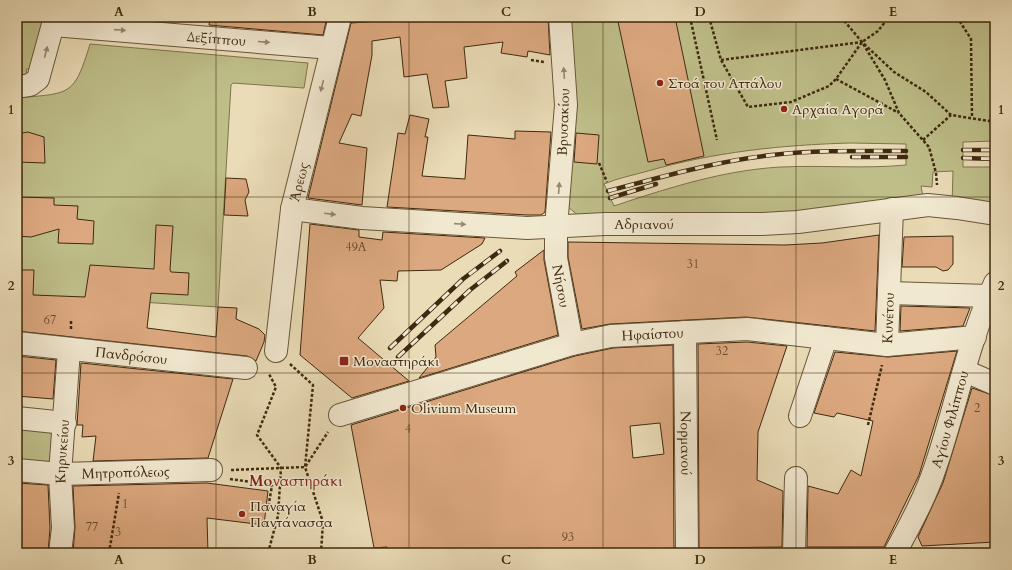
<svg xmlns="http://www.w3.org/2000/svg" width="1012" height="570" viewBox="0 0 1012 570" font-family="Cardo,serif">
<rect width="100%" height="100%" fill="#eadcb7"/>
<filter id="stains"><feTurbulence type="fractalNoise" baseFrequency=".005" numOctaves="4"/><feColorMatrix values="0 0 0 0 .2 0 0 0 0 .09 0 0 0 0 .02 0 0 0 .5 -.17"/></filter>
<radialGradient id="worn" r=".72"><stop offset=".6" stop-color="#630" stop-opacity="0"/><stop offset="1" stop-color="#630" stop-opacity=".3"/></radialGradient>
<path fill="#bebe89" stroke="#7e744c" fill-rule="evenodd" d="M17,17H47L37,68L26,69L27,75L17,76Z
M570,17H995V141L963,142V167H995V213L952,206L953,171L933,172L932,187L921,186L924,202L783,220L579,216L568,207ZM850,143L906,144V165C865,169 822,165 781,167C724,170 668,188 614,206L604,184C618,178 634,175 648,171C714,152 781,145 850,143Z
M90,44L308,63L304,88L233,83L231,85L218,307L17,294V98C70,93 74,97 90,44Z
M17,425L54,429L49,465L17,462Z"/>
<path fill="#dca87f" stroke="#3f290f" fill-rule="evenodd" d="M210,17H327L323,35L209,25Z
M392,17H548L550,55L528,51L527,57L501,53L503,42L464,47L467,78L445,81L449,107L433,108L427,74L404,77L400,37L372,41V55L361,116L352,114L339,143L367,148L362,205L308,198L351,23L392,20Z
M617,17H675L704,156L666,165L664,159L648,162Z
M410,115L429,119L425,137H428L422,176L465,179L468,135L515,139V131L551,132L545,212L541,215H527L387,207L398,133L405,134Z
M28,132L44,137L45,163L17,162V134Z
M576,133L599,135L597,164L574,162Z
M226,178L246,179L249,192L245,200L248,216L224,215Z
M17,197L54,198V205L78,206L77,219L94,221L93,244L58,243L59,229L31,237L17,236Z
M310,224L359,230V237L382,240L383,232L485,238L482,244L441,270L398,271L397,281L380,280L384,308L358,338L409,381L352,398L300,355Z
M156,225L173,226L170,270L171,272L189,273L188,295L151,293L147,328L216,337L218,307L237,308L236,319L259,329L265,335L264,342L256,361L247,356L17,331V270H34L33,295L85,297L90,265L154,269Z
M879,235L875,331L746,317L610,324L582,329L568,257V242L785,245L822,243Z
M953,236V264L948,270L943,271L936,267H902L904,237Z
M544,250V260L558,335L419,378L436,357L435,345L517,276L515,272Z
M901,306L970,308L963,326L900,331Z
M747,342L787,346L758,432L757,480L783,491L782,547L699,548L698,344Z
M673,345L674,553H388L387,547L374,548L351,425L575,356L613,348ZM660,423L664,454L633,458L630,426Z
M957,351L919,475L884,547H807L808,486L838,494L851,470L861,476L873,421L837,413L834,417L814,413L835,352L888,357Z
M17,356L56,360L53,399L17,396Z
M81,363L233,379L208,458L93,461L96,436L82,437L83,425H77Z
M972,388L995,396V542L922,546L918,537L943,483Z
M17,483L48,485L50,528L48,553H17Z
M207,483L268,491L264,525L207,518L208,553H73L75,527L73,486Z"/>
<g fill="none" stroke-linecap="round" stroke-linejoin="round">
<g stroke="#6a5639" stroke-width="24">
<g id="minor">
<path id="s1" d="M560,17L566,105L556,227V258L572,344"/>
<path id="s2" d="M53,25L331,48"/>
<path d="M17,87L30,85L38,79L55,17"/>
<path id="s3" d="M292,209L362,218L527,228L605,224H762L798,222L928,205L957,208L995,214"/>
<path d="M889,293L989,296"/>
<path id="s4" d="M685,332L687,553"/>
<path id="s5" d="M17,343L246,368"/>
<path id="s6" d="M887,345L892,209"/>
<path id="s7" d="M276,351L292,209L340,17"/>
<path d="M965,371L995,384"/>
<path id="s8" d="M340,415L572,344L611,336L747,329L887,345L975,337"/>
<path d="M800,416L826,338"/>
<path d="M17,418L65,423"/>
<path id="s9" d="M17,470L60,474L211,470"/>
<path id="s10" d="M60,553L63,528L60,474L69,350"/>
<path d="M794,553L796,478"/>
<path id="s11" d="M895,553C910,525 925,498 935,468C956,407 968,341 995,283"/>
</g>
</g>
<path stroke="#3f290f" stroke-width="2.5" stroke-dasharray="3 2" stroke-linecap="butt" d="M690,17L717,140
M709,17L721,60L748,107L791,102L829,86L836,79L862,42L878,31L889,17
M841,17L862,42L885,80L899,113L929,147L936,173L937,185
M957,17L971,39L972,118
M531,60L544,62
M721,60L862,42L894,72L926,92L951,115L995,122
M836,79L899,113
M923,140L951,115
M599,163L607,182
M71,329V319
M290,364L313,385L305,467L323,522L321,553
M868,425L882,365
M231,470L305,467L328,432
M230,479L266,484L272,486L268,508
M267,508L278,510
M109,553L119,493
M268,553L278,516L281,468L257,435L276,387L269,374"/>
<use href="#minor" stroke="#f1e8d0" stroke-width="22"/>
<g stroke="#3f290f" stroke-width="4.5">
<path id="rail" d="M963,150H995
M852,157H906
M963,158L995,159
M608,191C662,177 716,161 772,155C816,150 861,151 906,151
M610,198L656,184
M390,348L463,279L500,251
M398,357L470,290L507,261"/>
</g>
<use href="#rail" stroke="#f1e8d0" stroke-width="3" stroke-dasharray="9" stroke-linecap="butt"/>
</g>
<defs><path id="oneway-solid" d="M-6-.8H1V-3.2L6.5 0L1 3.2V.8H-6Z"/></defs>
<g fill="#988870">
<use href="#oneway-solid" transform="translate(120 30) rotate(4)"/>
<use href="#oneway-solid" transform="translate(264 42) rotate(5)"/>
<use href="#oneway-solid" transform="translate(46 52) rotate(-75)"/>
<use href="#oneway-solid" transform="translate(564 73) rotate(-94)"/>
<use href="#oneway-solid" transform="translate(322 86) rotate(104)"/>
<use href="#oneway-solid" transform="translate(559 188) rotate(-85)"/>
<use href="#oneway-solid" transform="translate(330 214) rotate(7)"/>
<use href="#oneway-solid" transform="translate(460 224) rotate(4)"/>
</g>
<path fill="none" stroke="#3f290f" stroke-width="1" stroke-opacity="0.55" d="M216,17V553M409,17V553M603,17V553M796,17V553M17,197H995M17,373H995"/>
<g fill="#8f2418" stroke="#f1e8d0" stroke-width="1.5">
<circle cx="660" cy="83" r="4"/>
<circle cx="784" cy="109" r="4"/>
<rect x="339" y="356" width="10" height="10" rx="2"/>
<circle cx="403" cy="408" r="4"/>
<circle cx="242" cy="514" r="4"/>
</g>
<g text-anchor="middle" stroke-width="3" stroke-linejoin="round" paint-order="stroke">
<g font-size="12" fill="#66492b">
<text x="356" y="251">49Α</text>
<text x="693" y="268">31</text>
<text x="50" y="324">67</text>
<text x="722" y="355">32</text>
<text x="977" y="412">2</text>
<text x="408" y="433">4</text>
<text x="125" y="508">1</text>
<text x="92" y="531">77</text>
<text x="118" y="536">3</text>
<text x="568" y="541">93</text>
</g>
<g font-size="14" fill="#3f290f" stroke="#f1e8d0">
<text dy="5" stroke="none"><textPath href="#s2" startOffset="164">Δεξίππου</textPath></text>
<text transform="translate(563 122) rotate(-88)" y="5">Βρυσακίου</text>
<text dy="5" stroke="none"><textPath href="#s7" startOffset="171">Άρεως</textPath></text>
<text dy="5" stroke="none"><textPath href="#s3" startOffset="353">Αδριανού</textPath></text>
<text dy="5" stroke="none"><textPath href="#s1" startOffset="270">Νήσου</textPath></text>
<text dy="5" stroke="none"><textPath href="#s6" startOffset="27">Κυνέτου</textPath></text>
<text dy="5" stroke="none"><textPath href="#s8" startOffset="324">Ηφαίστου</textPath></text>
<text dy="5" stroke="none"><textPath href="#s5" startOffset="115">Πανδρόσου</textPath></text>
<text dy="5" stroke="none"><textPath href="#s11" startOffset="145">Αγίου Φιλίππου</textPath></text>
<text dy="5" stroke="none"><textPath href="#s4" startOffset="111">Νορμανού</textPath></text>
<text dy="5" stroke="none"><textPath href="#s10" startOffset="102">Κηρυκείου</textPath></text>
<text dy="5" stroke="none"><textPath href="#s9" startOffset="109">Μητροπόλεως</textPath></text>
</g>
<g font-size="14" fill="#3f290f" stroke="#f1e8d0" text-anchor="start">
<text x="668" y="88">Στοά του Αττάλου</text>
<text x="792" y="114">Αρχαία Αγορά</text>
<text x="353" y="366">Μοναστηράκι</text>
<text x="411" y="413">Olivium Museum</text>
<text x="250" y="511">Παναγία<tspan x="250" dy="16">Παντάνασσα</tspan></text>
</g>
<g font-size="15" font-weight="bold" fill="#7a1f14" stroke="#f1e8d0">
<text x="296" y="486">Μοναστηράκι</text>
</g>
</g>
<rect width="1012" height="570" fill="none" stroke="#eadcb7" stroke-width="44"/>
<rect x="22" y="22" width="968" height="526" fill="none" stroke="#3f290f" stroke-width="1.5"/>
<g font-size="13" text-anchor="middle" font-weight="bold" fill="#3f290f">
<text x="119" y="16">A</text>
<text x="312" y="16">B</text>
<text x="506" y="16">C</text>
<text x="700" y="16">D</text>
<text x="893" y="16">E</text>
<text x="11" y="114">1</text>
<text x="1001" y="114">1</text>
<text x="11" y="290">2</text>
<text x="1001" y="290">2</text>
<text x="11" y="465">3</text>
<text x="1001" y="465">3</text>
<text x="119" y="564">A</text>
<text x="312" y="564">B</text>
<text x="506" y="564">C</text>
<text x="700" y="564">D</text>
<text x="893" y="564">E</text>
</g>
<rect width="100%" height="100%" filter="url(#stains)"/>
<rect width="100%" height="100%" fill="url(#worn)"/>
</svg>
